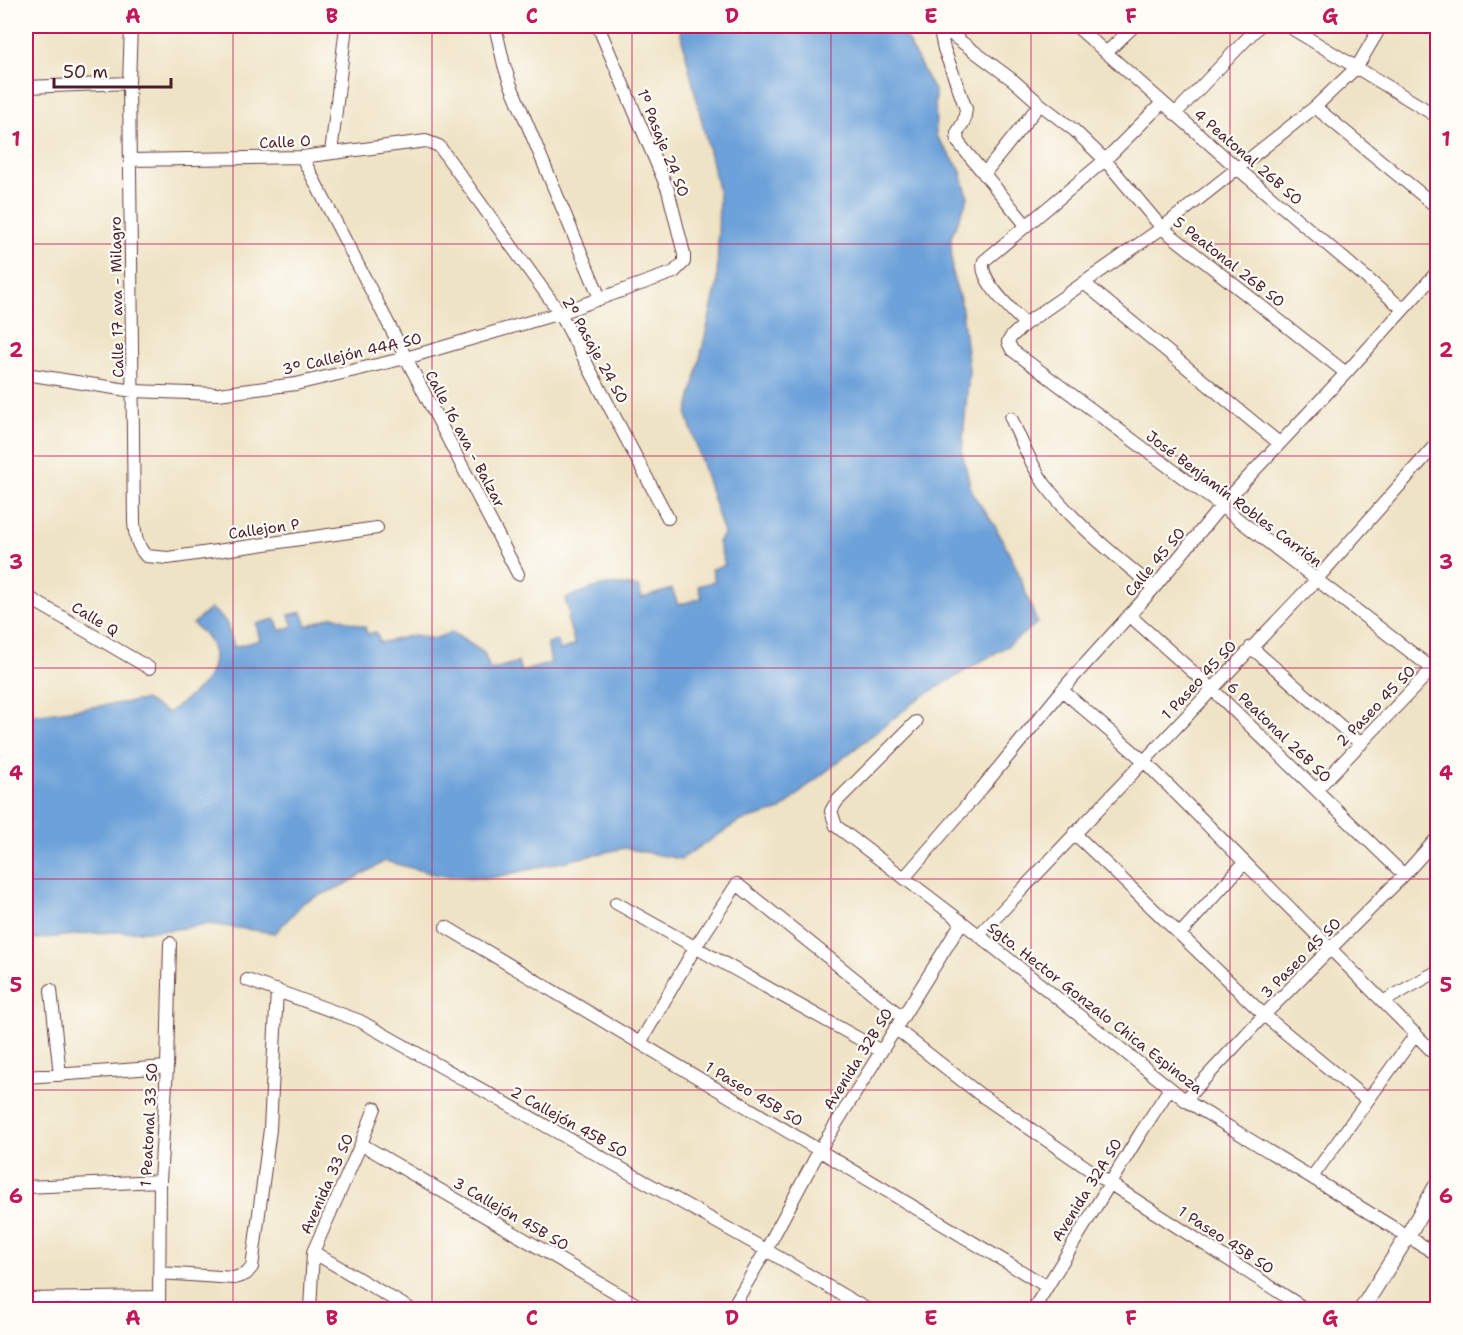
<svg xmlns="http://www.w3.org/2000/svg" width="1463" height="1335" viewBox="0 0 1463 1335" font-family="'Shantell Sans',sans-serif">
<rect width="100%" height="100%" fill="#fdfcf7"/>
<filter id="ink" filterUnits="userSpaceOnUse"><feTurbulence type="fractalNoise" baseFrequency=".0167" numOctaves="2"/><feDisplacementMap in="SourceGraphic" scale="12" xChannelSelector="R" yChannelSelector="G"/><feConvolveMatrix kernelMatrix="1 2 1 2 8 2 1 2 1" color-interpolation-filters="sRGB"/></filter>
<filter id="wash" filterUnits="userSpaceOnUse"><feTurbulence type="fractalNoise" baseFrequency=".008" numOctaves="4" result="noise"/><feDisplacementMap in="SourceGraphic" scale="24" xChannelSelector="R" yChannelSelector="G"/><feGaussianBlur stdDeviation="1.35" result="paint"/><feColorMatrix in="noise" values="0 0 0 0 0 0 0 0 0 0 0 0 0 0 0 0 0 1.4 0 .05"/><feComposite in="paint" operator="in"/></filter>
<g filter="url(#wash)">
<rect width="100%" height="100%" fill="#efe3c5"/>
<path fill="#6ca1d9" stroke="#5b6082" stroke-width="1.5" d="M679,26H900L935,93L936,136L960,169L968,198L951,237L952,273L961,303L969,370L962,452L972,493L995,526L1017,569L1037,623L1009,645L921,697L810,784L781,810L738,822L681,859L624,848L491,878L438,875L385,861L344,885L304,902L275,933L209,924L170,930L92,933L26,940V716L144,700L168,713C192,694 225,677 210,641C207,635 198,629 193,624L211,608L226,622L234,647L260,640L256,624L275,619L280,631L293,626L289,615L302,612L307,626L333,616L365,627L367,634L376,632L380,643L415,635L434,639L452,632L484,653L490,670L518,662L521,672L551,663L547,643L557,640L560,650L575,645L567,617L570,616L565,599C594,587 606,581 638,587L642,598L672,589L678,605L702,598L698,586L715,581L712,569L725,565L718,542L724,534L687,415L717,285L719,193Z"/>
</g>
<g filter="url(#ink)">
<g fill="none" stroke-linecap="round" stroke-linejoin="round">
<g stroke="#633c42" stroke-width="14">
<path id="minor" d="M131,26L129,83L134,522C135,535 137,546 146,556L168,558L377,528
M495,26L504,65L510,83L600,298
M939,26L944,49L966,109L964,121L957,133L958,142L1026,225
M940,26L1014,81L1040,104L1074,130L1105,160L1162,228L1346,373
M1076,26L1237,168L1403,309
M1288,26L1438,117
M1381,26L1357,67L1315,107L1162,228L1025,324L1011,337L1008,342L1012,350L1221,506L1438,673
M1106,53L1134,26
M26,87L129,83
M1315,107L1438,208
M1175,114L1259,26
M331,153L346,26
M302,157L518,574
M130,160L302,157L426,141L439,146L560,313L668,518
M984,174L1040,104
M1084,283L1279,443
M1025,324C1013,311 977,279 984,261L1105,160L1162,103
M26,374L133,391L218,394L296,384L406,358L560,313L674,272L684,262V254L668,190L598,26
M1011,418C1021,440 1030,463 1044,483C1074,524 1116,556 1154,588
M26,596L149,668
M1129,615L1211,688L1404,875
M1251,647L1361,744
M1062,690L1144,761L1438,1057
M916,722L837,801L831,811L836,826L962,922L1185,1100L1438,1255
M1317,789L1437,664
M1074,833L1264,1015L1367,1100
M904,878L982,788L1069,682L1154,588L1221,506L1346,373L1438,271
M616,903L881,1051
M446,927L1046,1286
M1181,933L1244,863
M979,935L1316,580L1438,442
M247,980L360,1021L766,1250L868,1310
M51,990L60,1075
M1384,1001L1438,971
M895,1028L978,1093L1109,1183L1307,1310
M640,1043L696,946L737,884L901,1016
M26,1077L167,1067
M1185,1100L1264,1015L1404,875L1438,837
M361,1144L646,1310
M1312,1177L1416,1034
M26,1187L160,1181
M313,1252L412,1310
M160,1273L234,1278L246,1274L252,1267L270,1129L277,990
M26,1299L159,1297
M159,1310L160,1181L167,1067L170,943
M310,1310L313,1252L361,1144L375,1108
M731,1310L766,1250L819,1151L962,922
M1033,1310L1140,1134L1170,1088"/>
</g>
<g stroke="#633c42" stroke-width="17">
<path id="tertiary" d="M1361,1310L1407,1237L1438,1183"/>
</g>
<use href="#minor" stroke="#fff" stroke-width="12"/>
<use href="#tertiary" stroke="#fff" stroke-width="15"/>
</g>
</g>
<path fill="none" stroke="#c2185b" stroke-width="1.5" stroke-opacity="0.55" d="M233,26V1310M432,26V1310M632,26V1310M831,26V1310M1031,26V1310M1230,26V1310M26,244H1438M26,456H1438M26,668H1438M26,879H1438M26,1090H1438"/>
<g text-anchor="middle" stroke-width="4.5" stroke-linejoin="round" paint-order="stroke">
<g font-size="15" fill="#4a1f2b" stroke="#fdfcf7">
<text transform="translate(285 142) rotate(-3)" y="5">Calle O</text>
<text transform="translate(663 143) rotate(68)" y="5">1º Pasaje 24 SO</text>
<text transform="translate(1248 157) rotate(41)" y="5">4 Peatonal 26B SO</text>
<text transform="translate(1229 262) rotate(38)" y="5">5 Peatonal 26B SO</text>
<text transform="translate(117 297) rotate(-91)" y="5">Calle 17 ava - Milagro</text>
<text transform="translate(595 350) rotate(61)" y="5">2º Pasaje 24 SO</text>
<text transform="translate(352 354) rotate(-13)" y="5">3° Callejón 44A SO</text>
<text transform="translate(465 439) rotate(62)" y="5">Calle 16 ava - Balzar</text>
<text transform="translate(1234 499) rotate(37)" y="5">José Benjamín Robles Carrión</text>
<text transform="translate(264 529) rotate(-8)" y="5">Callejon P</text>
<text transform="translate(1155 562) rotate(-50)" y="5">Calle 45 SO</text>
<text transform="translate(95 619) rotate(31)" y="5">Calle Q</text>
<text transform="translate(1199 680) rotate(-47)" y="5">1 Paseo 45 SO</text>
<text transform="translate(1376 706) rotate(-46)" y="5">2 Paseo 45 SO</text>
<text transform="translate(1279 732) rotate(44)" y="5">6 Peatonal 26B SO</text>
<text transform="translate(1301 958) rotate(-45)" y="5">3 Paseo 45 SO</text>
<text transform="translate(1095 1008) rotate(38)" y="5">Sgto. Hector Gonzalo Chica Espinoza</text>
<text transform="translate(858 1059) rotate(-58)" y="5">Avenida 32B SO</text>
<text transform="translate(754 1094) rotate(31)" y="5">1 Paseo 45B SO</text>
<text transform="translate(569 1122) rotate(29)" y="5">2 Callejón 45B SO</text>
<text transform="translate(149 1125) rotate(-87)" y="5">1 Peatonal 33 SO</text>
<text transform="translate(327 1184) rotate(-66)" y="5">Avenida 33 SO</text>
<text transform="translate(1087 1190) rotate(-58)" y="5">Avenida 32A SO</text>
<text transform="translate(511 1214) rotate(30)" y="5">3 Callejón 45B SO</text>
<text transform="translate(1226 1240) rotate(33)" y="5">1 Paseo 45B SO</text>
</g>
</g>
<rect width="1463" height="1335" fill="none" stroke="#fdfcf7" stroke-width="66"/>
<path d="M54 78v9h117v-9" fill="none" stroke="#4a1f2b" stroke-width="3"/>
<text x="63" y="78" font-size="18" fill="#4a1f2b" stroke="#fdfcf7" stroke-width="4.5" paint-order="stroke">50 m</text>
<rect x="33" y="33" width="1397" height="1269" fill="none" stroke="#c2185b" stroke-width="2"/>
<g font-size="20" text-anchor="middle" font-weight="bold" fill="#c2185b">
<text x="133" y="23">A</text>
<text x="332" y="23">B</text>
<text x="532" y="23">C</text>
<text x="732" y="23">D</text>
<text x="931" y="23">E</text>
<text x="1131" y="23">F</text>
<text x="1330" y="23">G</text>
<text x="16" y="146">1</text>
<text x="1446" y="146">1</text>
<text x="16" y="357">2</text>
<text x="1446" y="357">2</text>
<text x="16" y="569">3</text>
<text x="1446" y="569">3</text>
<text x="16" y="780">4</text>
<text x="1446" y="780">4</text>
<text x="16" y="992">5</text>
<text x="1446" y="992">5</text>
<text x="16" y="1203">6</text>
<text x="1446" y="1203">6</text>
<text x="133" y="1325">A</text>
<text x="332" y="1325">B</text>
<text x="532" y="1325">C</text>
<text x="732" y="1325">D</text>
<text x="931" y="1325">E</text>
<text x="1131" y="1325">F</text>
<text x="1330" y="1325">G</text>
</g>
</svg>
